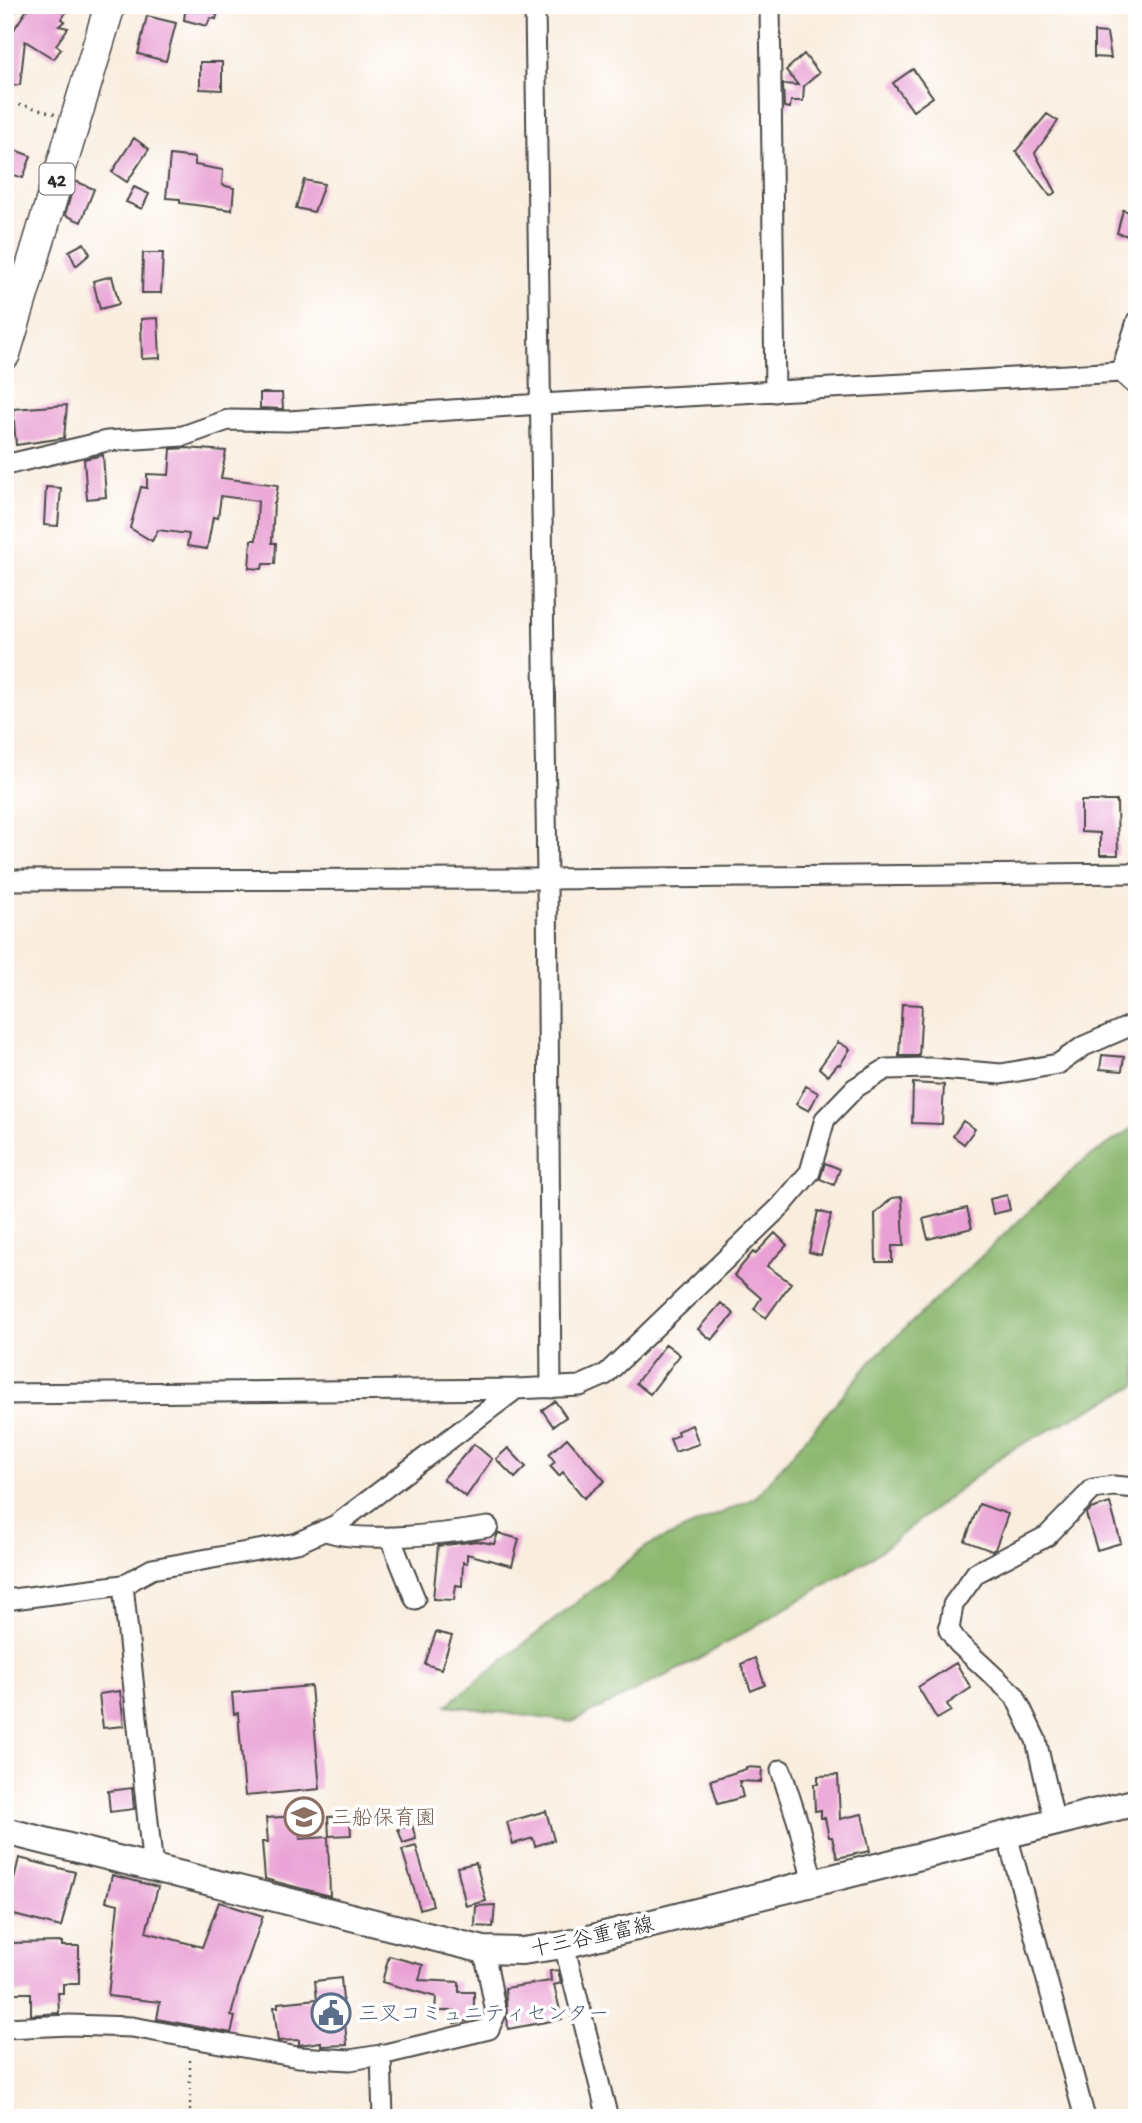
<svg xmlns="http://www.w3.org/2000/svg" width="1142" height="2123" viewBox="0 0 1142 2123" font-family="'Gochi Hand','Klee One',sans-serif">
<rect width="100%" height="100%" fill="#fff"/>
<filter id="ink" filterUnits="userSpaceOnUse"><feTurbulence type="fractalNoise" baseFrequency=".0143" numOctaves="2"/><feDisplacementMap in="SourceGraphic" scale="14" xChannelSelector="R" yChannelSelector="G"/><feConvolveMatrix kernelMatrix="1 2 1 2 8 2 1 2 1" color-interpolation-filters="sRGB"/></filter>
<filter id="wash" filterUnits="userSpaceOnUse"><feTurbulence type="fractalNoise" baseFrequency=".00686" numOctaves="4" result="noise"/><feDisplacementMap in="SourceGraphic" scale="28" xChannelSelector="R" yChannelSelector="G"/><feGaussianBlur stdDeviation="1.57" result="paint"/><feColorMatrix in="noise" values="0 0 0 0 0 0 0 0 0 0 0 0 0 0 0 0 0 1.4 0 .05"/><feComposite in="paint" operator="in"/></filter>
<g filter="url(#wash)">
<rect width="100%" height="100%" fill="#f9edde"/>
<path fill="#8cb870" stroke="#5c724e" stroke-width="2" d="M1137,1125V1385L1007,1452L871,1558L697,1660L572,1722L447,1705L647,1546L755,1498L874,1358L1079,1164Z"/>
<g id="blocks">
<path fill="#e9a0d4" d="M30,5H70L62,19L65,21L59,26L68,28L56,45L61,49L54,59L25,41L20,85L5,86V43Z
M186,5H220L216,19L210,18L207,26L184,20Z
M147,16L176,23L166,61L138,54Z
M1094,32L1107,33L1111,58L1094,57Z
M804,54L819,73L804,86L803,101H791L790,108L784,107L783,84L798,85L786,70Z
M200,62H222V90L200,89Z
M913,69L933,97L913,111L893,83Z
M1047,114L1058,121L1035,153L1056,192L1050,196L1016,151Z
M134,138L149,149L127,182L112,172Z
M12,149L31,156L23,178L5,172Z
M170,155L195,158V165L223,170L222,185L234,188L232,210L180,203V199L166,198Z
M304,180L324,184L314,212L296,208Z
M75,181L94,189L81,222L65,215Z
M134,187L149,194L142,209L126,202Z
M1123,210L1137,214V238L1117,233Z
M84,243L90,254L76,266L69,251Z
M143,253H163L161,293H142Z
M112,276L119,304L100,309L93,281Z
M158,318L160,358L142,359L141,319Z
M260,393H282L283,409L260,408Z
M67,405L64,438L16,445L13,409Z
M186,448L226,451L221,478L278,485L275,503H274L272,543H276L275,564H263L262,569L249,568L251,540H256L258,501L221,496L218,518L213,517L207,549L187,546L189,534L158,530L152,541L130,528L141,487L147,488V474L169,475L171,449Z
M103,455L106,497L87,499L84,459Z
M46,487L61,488L58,526L44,525Z
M1081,801H1117L1118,855H1100V833L1081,832Z
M902,1004L922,1005L919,1056H899Z
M838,1042L850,1049L840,1065L838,1064L828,1076L819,1068Z
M1102,1055L1124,1057L1122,1071L1100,1069Z
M913,1083L944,1085L942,1124L912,1123Z
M806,1086L818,1093L809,1111L796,1104Z
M963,1121L975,1129L964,1144L953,1136Z
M825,1163L840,1169L834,1185L820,1179Z
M1007,1195L1010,1210L993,1214L990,1199Z
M902,1197L904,1246H892V1262H876L875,1214L892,1198Z
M967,1208L972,1228L928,1239L923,1219Z
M818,1211L831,1215L821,1255L809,1252Z
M775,1233L787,1245L767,1266L791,1283L766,1318L754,1309L761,1298L734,1275L753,1252L755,1254Z
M721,1303L734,1314L712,1340L698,1329Z
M666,1344L680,1355L650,1394L636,1383Z
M555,1401L566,1417L553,1426L542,1410Z
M692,1425L699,1444L675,1452L670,1439L678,1435L677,1431Z
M567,1438L605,1481L584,1498L563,1472L559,1476L550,1466L555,1462L549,1454Z
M474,1444L492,1459L466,1497L443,1479Z
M508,1448L526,1467L515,1478L496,1459Z
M1110,1503L1121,1543L1097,1550L1086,1514L1091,1509Z
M979,1504L1008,1514L995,1549L992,1551L965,1541Z
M498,1533L519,1539L512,1566L467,1554V1563L463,1562L462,1586L456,1585L454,1600L433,1599L438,1546L477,1541L494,1544Z
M436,1632L452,1636L441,1669L425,1664Z
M755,1658L765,1685L751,1691L741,1664Z
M956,1663L971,1688L947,1704L951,1711L937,1719L918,1687Z
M311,1686L320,1789L245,1796L238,1713L234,1714L232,1693Z
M120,1691L124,1726L103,1728L99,1694Z
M746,1767L762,1768L761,1782L739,1781L743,1797L718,1804L711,1780L746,1769Z
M838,1775L840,1819L862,1814L870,1851L837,1858L832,1837H829L825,1818H821V1810L815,1811L814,1784H818V1776Z
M132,1788L134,1809L110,1812L108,1791Z
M546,1811L554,1840L535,1846L533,1838L513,1844L507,1822Z
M299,1816L300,1839L328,1837L330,1896L265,1879L262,1842H268L266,1818Z
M350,1816L351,1835L329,1836L328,1817Z
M412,1825L416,1839L403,1843L398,1829Z
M416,1846L433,1905L420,1909L402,1850Z
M19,1858L75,1872L61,1927L6,1913Z
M476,1863L486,1901L466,1906L457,1867Z
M112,1875L158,1887L146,1932L202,1947L219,1902L263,1916L238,1988L231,2016L235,2017L231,2033L157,2019L160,2002L108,1996L118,1904L106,1901Z
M495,1905L493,1927L475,1926L476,1906Z
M62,1942V1946H79V1984H63V1993H58L59,2013L31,2015V1993H10L9,1943Z
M389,1956L423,1965L419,1980L459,1982V1992H474V2020L454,2023L455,2011H435L436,1997L382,1982Z
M558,1970L561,1983L554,1985L562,2019L508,2029L505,1988L551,1981L550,1971Z
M341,1978L347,2045L321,2046V2042L299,2045V2040L278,2041L274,2007H278V2003L317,1999L315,1981Z"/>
</g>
</g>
<g filter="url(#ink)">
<use href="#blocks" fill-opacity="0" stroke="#4a4846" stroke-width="2"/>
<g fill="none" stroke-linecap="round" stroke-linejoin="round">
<g stroke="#4a4846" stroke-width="23">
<path id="street" d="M535,5L547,879L551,1388
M770,5L775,392
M5,6L7,5
M1121,372L1137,321
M5,465L107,441L183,436L228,420L288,421L541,404L1121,372L1137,386
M5,880L547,879L1137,873
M5,1394L516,1389L580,1386L605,1375L781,1206L810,1172L825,1119L855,1088L886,1069L930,1068L1001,1074L1058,1064L1084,1046L1137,1023
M324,1530C358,1545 450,1533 488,1527
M390,1537L415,1599
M123,1585L153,1869
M5,1600L123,1585L152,1569L297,1543L336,1525L516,1389
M781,1770L799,1826L813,1883
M1055,1823L1036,1740L1015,1696L958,1643L949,1630L953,1605L976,1573L1047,1536L1093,1489L1113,1486L1137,1488
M1007,1835L1085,2118
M564,1945L608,2118
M5,2028L70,2025L132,2027L298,2057L350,2060L381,2055
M383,2118L381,2055L489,2029L496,2013L484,1950"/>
</g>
<g stroke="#4a4846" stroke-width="30">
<path id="secondary" d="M5,1831L484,1950L522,1951L564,1945L1137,1802"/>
</g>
<g stroke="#4a4846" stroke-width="33">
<path id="primary" d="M5,354L110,5"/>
</g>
<path stroke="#4a4846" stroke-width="2.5" stroke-dasharray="2 5" stroke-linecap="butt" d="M5,106L23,105L55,114
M5,127L13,107
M190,2118V2055"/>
<use href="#street" stroke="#fff" stroke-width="19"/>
<use href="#secondary" stroke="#fff" stroke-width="26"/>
<use href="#primary" stroke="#fff" stroke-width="30"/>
</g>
</g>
<defs>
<g id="school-ring" transform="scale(2.0125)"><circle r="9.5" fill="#fff" stroke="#8d6e63" stroke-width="1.5"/><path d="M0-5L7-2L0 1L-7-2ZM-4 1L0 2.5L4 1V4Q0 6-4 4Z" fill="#8d6e63"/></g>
<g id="civic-ring" transform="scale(2.0125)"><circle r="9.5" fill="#fff" stroke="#5c6f8a" stroke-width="1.5"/><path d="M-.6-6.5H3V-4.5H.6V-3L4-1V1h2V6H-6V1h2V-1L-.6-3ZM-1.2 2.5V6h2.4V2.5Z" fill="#5c6f8a"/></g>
</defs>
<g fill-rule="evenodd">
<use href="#school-ring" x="304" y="1817"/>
<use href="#civic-ring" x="331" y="2013"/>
</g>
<g text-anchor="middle" stroke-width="7" stroke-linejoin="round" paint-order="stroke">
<rect fill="#fff" stroke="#6b6b6b" stroke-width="2" x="39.5" y="163.5" width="35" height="31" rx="5"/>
<g font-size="19" font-weight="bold" fill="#2b2b2b">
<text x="57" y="186">42</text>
</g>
<g font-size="21" fill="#785e54" stroke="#fff" text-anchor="start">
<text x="331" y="1824">三船保育園</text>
</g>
<g font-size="21" fill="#2b2b2b" stroke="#fff">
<text transform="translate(592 1936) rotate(-12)" y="7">十三谷重富線</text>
</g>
<g font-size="21" fill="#4e5e75" stroke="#fff" text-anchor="start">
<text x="358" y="2020">三叉コミュニティセンター</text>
</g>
</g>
<rect width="1142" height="2123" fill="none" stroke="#fff" stroke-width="28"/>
</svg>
